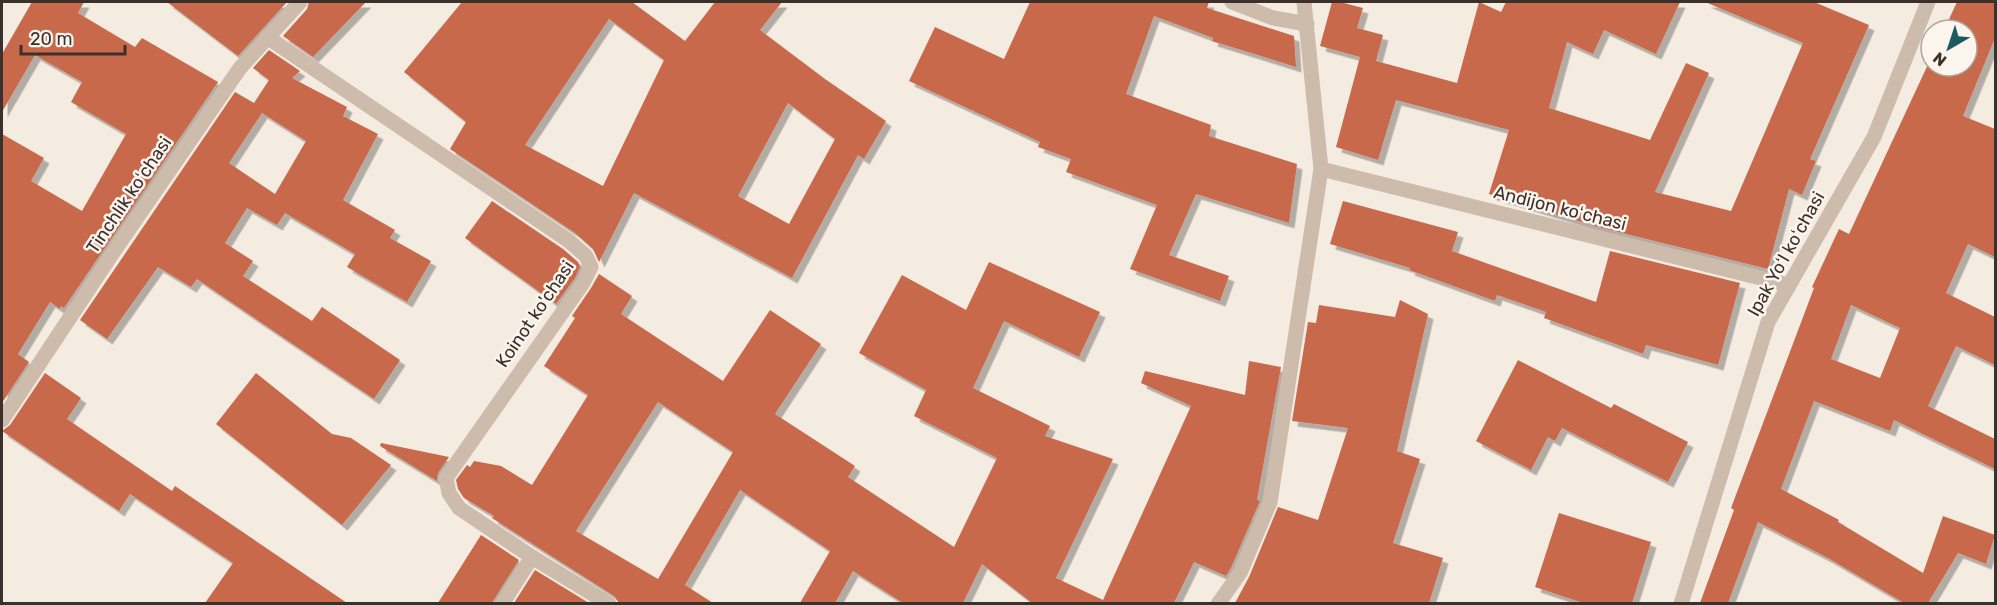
<svg xmlns="http://www.w3.org/2000/svg" width="1997" height="605" viewBox="0 0 1997 605" font-family="Rubik,sans-serif">
<defs>
<filter id="shadow"><feDropShadow dx="5.5" dy="5.5" stdDeviation="0" flood-color="#0004"/></filter>
</defs>
<rect width="100%" height="100%" fill="#f4ebe1"/>
<path fill="#c8694b" fill-rule="evenodd" filter="url(#shadow)" d="M32,2H84L78,13L135,47L142,38L218,82L64,308L61,306L60,309L50,302L18,354L29,362L2,403V134L44,158L31,181L82,211L126,134L71,102L82,82L35,55L2,112V54Z
M167,2H287L238,56Z
M309,2H366L313,57L283,36L307,9Z
M462,2H632L685,41L715,2H782L760,30L825,79L886,121L864,159L858,155L792,278L634,193L599,262L593,249L575,233L450,149L466,122L404,72ZM609,19L664,60L603,186L525,145ZM788,103L835,139L789,224L738,196Z
M1030,2H1209L1207,8L1294,36L1296,67L1212,41L1213,38L1154,16L1126,94L1211,125L1209,136L1297,164L1289,223L1196,194L1169,255L1229,276L1220,301L1130,269L1157,205L1066,172L1071,159L1038,147L1040,142L909,81L935,27L1004,59Z
M1332,2H1340L1363,8L1357,28L1383,35L1376,61L1457,83L1479,2L1501,12L1506,2H1680L1656,54L1604,30L1593,54L1567,42L1549,108L1650,140L1686,63L1709,73L1655,192L1731,211L1803,43L1705,2H1814L1869,25L1810,159L1816,161L1802,195L1789,189L1768,269L1598,227L1489,194L1509,130L1396,100L1378,160L1336,147L1360,57L1320,46Z
M1957,2H1995V38L1963,116L1995,129V257L1968,244L1946,293L1995,317V365L1956,346L1928,406L1995,439V469L1894,420L1890,431L1814,401L1781,489L1839,520L1838,522L1923,573L1943,516L1995,535L1986,564L1958,553L1928,603H1904L1828,558L1758,522L1728,603H1700L1734,510L1731,508L1814,288L1812,287L1839,229L1849,234L1931,58V66H1967V30H1944ZM1851,305L1900,328L1880,378L1831,359Z
M269,50L300,71L292,78L347,107L343,116L378,134L343,200L395,230L390,238L431,261L407,302L347,267L355,254L285,213L277,225L247,208L225,243L253,261L243,276L312,321L322,307L400,360L374,399L197,279L191,287L158,267L107,339L80,320L235,92L254,103L269,80L253,68ZM262,113L306,141L275,194L229,163Z
M492,201L563,249L578,262L580,267L575,278L556,304L465,238Z
M1343,201L1458,232L1452,251L1596,302L1610,251L1740,283L1718,365L1646,345L1643,354L1544,318L1546,312L1497,295L1495,301L1409,270L1410,268L1330,244Z
M989,262L1100,312L1079,357L1004,321L973,388L1050,426L1045,436L1113,459L1056,578L1103,600L1191,406L1141,383L1145,371L1245,395L1249,361L1281,367L1257,500L1260,501L1231,568L1226,576L1194,562L1174,603H1032L982,564L963,603H903L853,571L835,603H800L830,551L740,490L685,585L713,603H619L614,596L492,518L494,516L464,498L458,489L456,480L467,465L470,467L474,461L501,466L532,485L588,395L544,366L575,318L572,316L591,288L599,274L632,296L621,314L723,381L770,310L821,344L775,414L855,466L848,477L954,547L997,458L914,416L926,390L859,353L902,275L966,310ZM658,402L733,452L658,579L576,531Z
M1400,300L1428,314L1397,451L1420,459L1393,543L1443,558L1429,603H1235L1249,577L1278,507L1318,520L1348,428L1292,421L1308,322L1316,323L1319,305L1395,317Z
M1518,360L1611,408L1614,404L1688,442L1668,482L1562,428L1555,441L1548,437L1531,470L1476,441Z
M45,373L81,398L67,419L172,491L175,486L347,603H205L233,563L130,494L119,511L2,431L10,425Z
M256,373L332,434L351,438L391,465L342,525L216,424Z
M381,443L449,457L438,473L437,481L380,446Z
M1559,513L1651,542L1632,603H1583L1535,587Z
M481,535L519,560L492,603H438Z
M535,570L589,603H514Z"/>
<g fill="none" stroke-linecap="round" stroke-linejoin="round">
<path stroke="#cdbbac" stroke-width="15" d="M1232,2L1273,18L1307,24
M267,37L569,241L586,256L591,267L583,283L446,478L449,493L459,508L532,557L609,604
M1321,169L1789,285
M2,420L110,257L240,68L300,2
M502,604L532,557
M1218,604L1240,573L1270,502L1321,169L1304,2"/>
<path stroke="#cdbbac" stroke-width="15" d="M1681,604L1768,322L1874,137L1928,2"/>
</g>
<g text-anchor="middle" stroke-width="5" stroke-linejoin="round" paint-order="stroke">
<g font-size="18" fill="#3b302b" stroke="#fbf5ee">
<text transform="translate(129 195) rotate(-56)" y="6">Tinchlik koʻchasi</text>
<text transform="translate(1560 208) rotate(14)" y="6">Andijon koʻchasi</text>
<text transform="translate(1786 254) rotate(-61)" y="6">Ipak Yoʻl koʻchasi</text>
<text transform="translate(535 314) rotate(-56)" y="6">Koinot ko'chasi</text>
</g>
</g>
<rect width="1997" height="605" fill="none" stroke="#3b302b" stroke-width="6"/>
<g transform="translate(1949 48) rotate(219)"><circle r="28" fill="#fbf5ee" stroke="#aea6a0" stroke-width="1.5"/>
<path d="M0-4.5L10 22L0 15L-10 22Z" fill="#1f5a5e"/>
<text y="-9" font-size="16" font-weight="bold" text-anchor="middle" fill="#3b302b">N</text>
</g>
<path d="M21 45v9h104v-9" fill="none" stroke="#3b302b" stroke-width="3"/>
<text x="30" y="45" font-size="18" fill="#3b302b" stroke="#fbf5ee" stroke-width="4.5" paint-order="stroke">20 m</text>
</svg>
